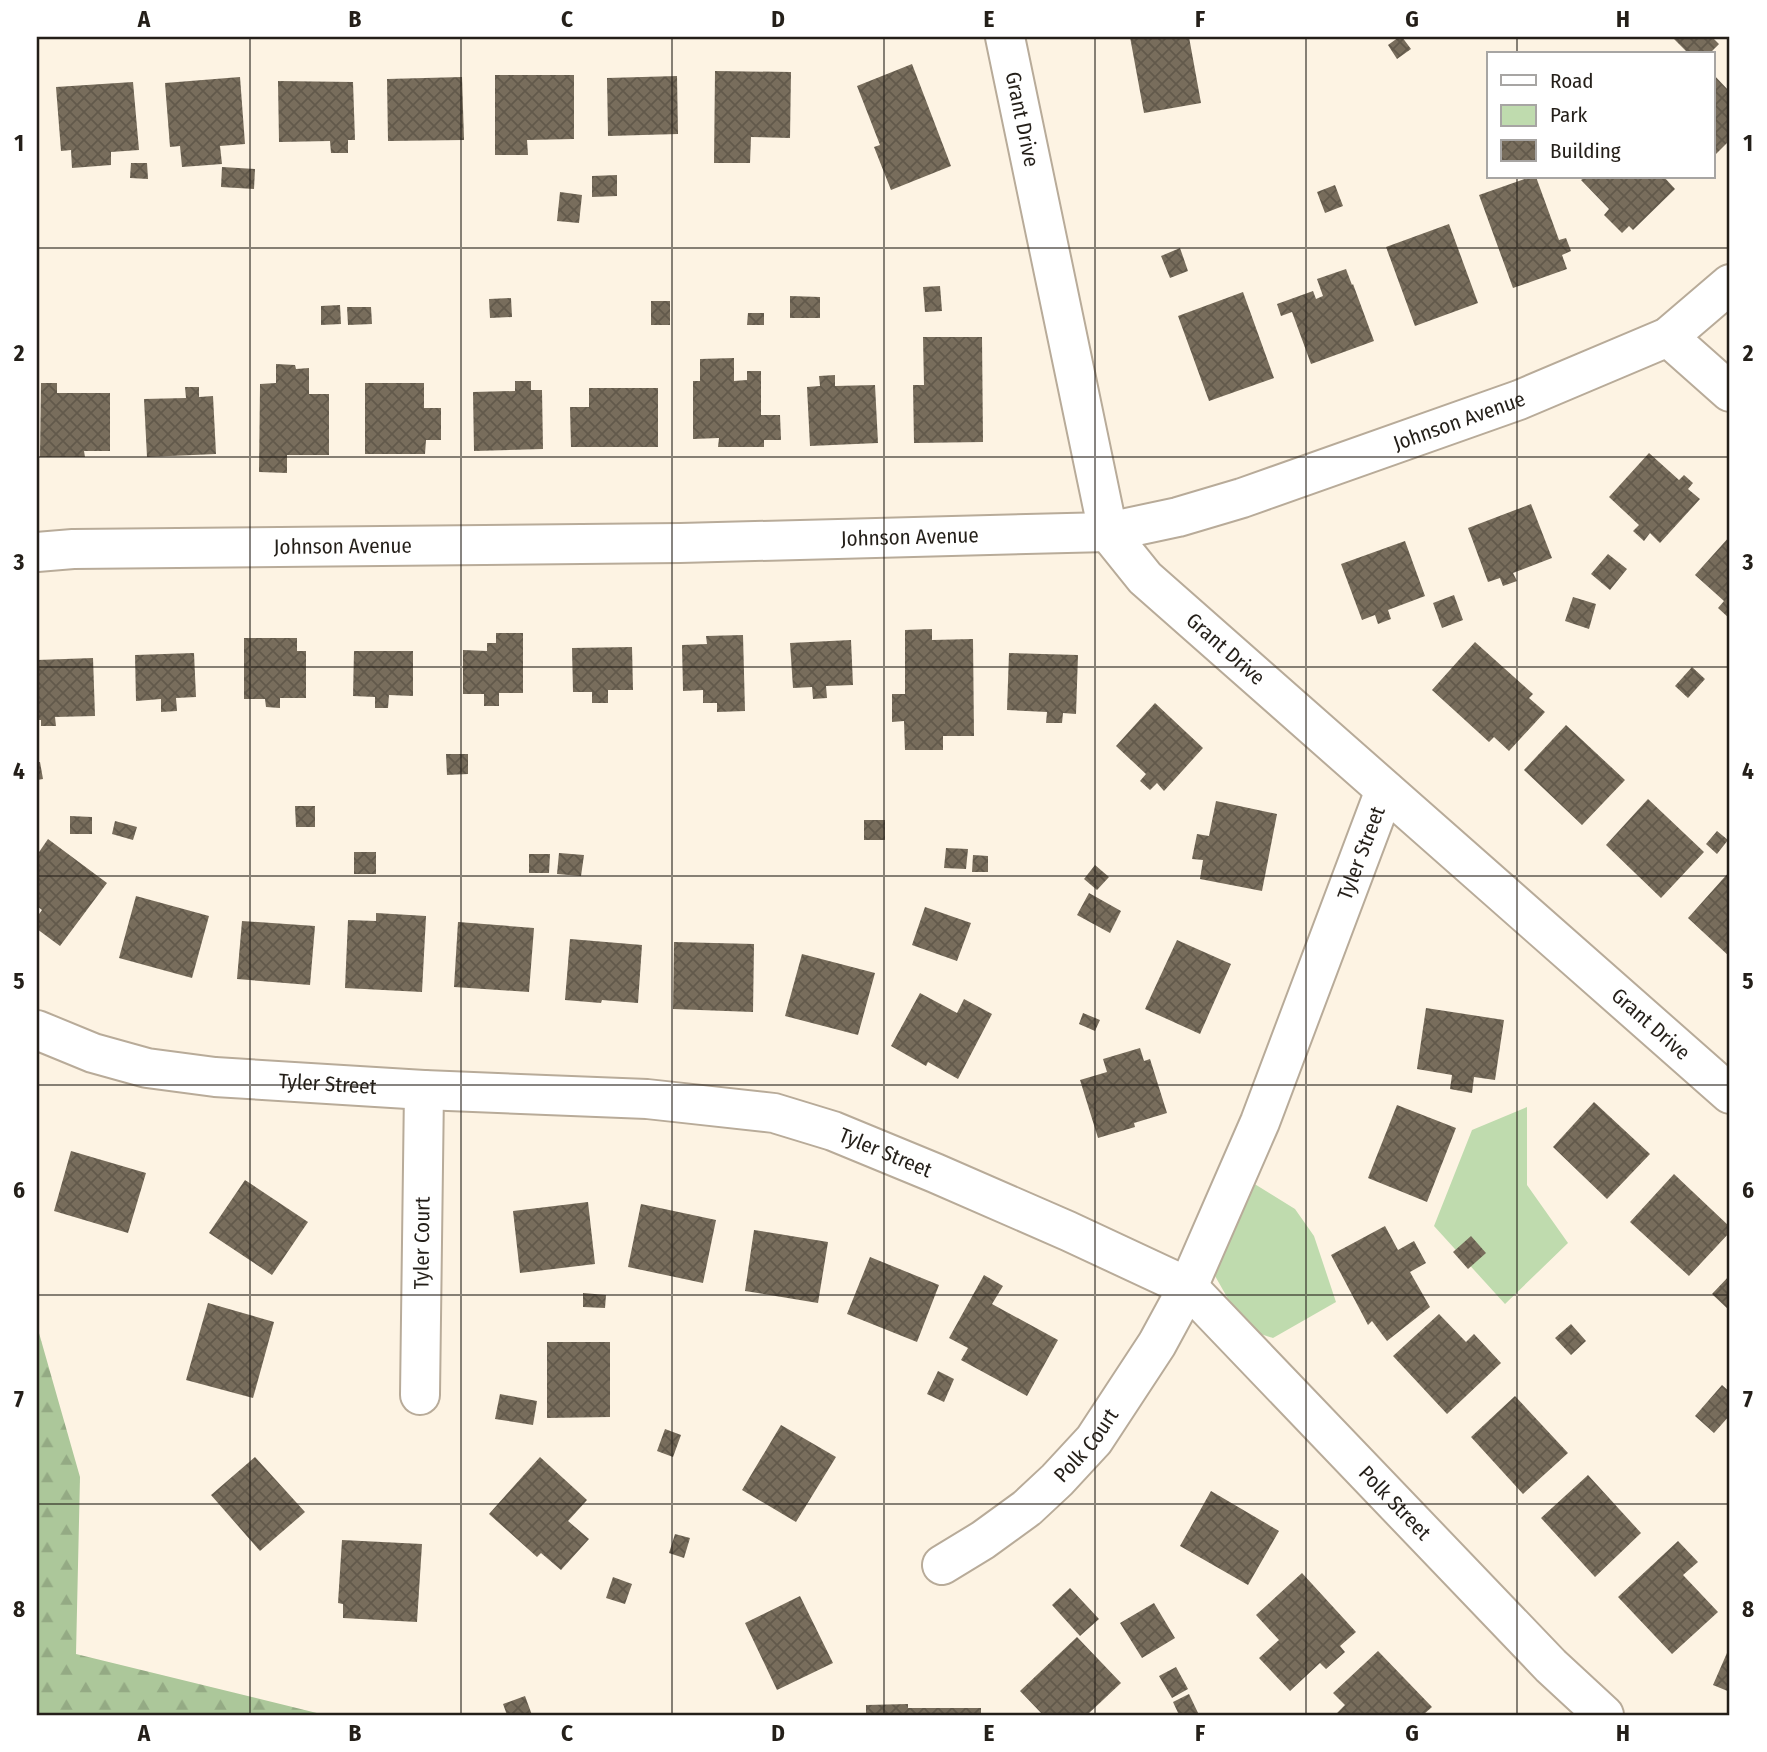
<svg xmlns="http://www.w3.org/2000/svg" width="1767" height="1752" viewBox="0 0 1767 1752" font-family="'Fira Sans Condensed',sans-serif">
<defs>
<pattern id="forest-firs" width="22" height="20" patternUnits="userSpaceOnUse" patternTransform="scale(1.75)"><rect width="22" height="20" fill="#acc79a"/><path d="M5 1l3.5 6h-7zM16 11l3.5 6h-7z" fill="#94aa84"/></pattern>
<pattern id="building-cross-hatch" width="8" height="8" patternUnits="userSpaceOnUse" patternTransform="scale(1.75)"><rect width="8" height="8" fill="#786d5c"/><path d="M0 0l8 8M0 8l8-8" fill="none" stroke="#62594b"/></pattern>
</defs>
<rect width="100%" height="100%" fill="#fdf3e3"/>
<path fill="url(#forest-firs)" d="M37,1326L80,1477L76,1654L325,1715H37Z"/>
<path fill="#bfdbae" d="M1527,1107V1185L1568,1243L1505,1304L1434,1226L1472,1130Z
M1253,1183L1295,1209L1314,1236L1336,1302L1273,1338L1245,1329L1210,1267Z"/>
<path fill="url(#building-cross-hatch)" d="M1130,37H1189L1201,103L1144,113Z
M1399,37H1402L1411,49L1397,59L1388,45Z
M1675,37H1712L1719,44L1709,54H1689L1673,38Z
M912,64L951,166L891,190L874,147L880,145L857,86Z
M715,71L791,72L790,138L751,137L750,163H714Z
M1713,74L1730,92V140L1713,157Z
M495,75H574V139L527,140L528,155H495Z
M677,76L678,134L608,136L607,78Z
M240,77L245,144L220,146L222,164L182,167L180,146L170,147L165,83Z
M462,77L464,140L388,141L387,79Z
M278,81L353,82L355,140H348V153H331L330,141L279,142Z
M133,82L139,150L111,152V165L72,168L71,150L61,151L56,87Z
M131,163H147L148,179L130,178Z
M222,167L255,169L254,189L221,187Z
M617,175V196L592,197V176Z
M1530,177H1536L1559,240L1566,238L1571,251L1562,255L1567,269L1513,288L1479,195Z
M1585,177H1664L1675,189L1633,230L1629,226L1622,233L1604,215L1609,209L1581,180Z
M1335,185L1343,206L1325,213L1317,192Z
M560,192L582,195L579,223L557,221Z
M1449,224L1478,303L1415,326L1386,247Z
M1180,248L1188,271L1170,278L1161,256Z
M1346,269L1352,285L1353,284L1374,341L1311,364L1292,312L1281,316L1277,304L1313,291L1316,299L1323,296L1317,279Z
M940,286L942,311L925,312L923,287Z
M1243,292L1274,378L1209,401L1178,316Z
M790,296L820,297V318H790Z
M511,298L512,317L490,318L489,299Z
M651,301H670V325H651Z
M340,305L341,324L321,325V306Z
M347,307H371L372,324L348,325Z
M748,313H764V325H747Z
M923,337H982L983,442L914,443L913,385H924Z
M734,358V381L747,380V371H761V415H780L781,440H764V447H718L719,438L693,439V381H700V359Z
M276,364L295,365L296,369L309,368V394H329V455H287V473L259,472L260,384L276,383Z
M835,375V386L875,385L878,443L810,446L807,387L820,386L819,376Z
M515,381H531V390H542L543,449L474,451L473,392L515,391Z
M41,383H57V393H110V451H84L85,457H40Z
M365,383H424V408H441V440H426L425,454H365Z
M185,387H199V397L213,396L216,454L147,457L144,399L186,398Z
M589,388H658V447H571L570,407H589Z
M1649,453L1679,480L1684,475L1693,483L1688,489L1700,499L1660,543L1650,533L1644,541L1633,531L1639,525L1609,497Z
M1531,504L1552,558L1513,573L1517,581L1503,586L1500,578L1488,582L1468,528Z
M1730,536V619L1718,608L1724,601L1695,575Z
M1405,541L1425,596L1388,610L1391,619L1378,624L1375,615L1362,620L1341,564Z
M1608,554L1627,569L1610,590L1591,574Z
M1454,595L1463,620L1442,628L1433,603Z
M1573,597L1596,604L1589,629L1565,621Z
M932,629V640L973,639L974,736H943V750H905L904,721L892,722V694H905V630Z
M496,633H523V693H499V706H484V694H463V650L487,651V643H496Z
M743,635L745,711L717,712V703H703V690L683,691L682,645L707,644L706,636Z
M244,638H297V651H306V698H280V708L266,707L265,699H244Z
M851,640L853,685L826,686L827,698L813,699L812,687L793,688L790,643Z
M1475,642L1533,694L1529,698L1545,712L1509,751L1494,737L1489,742L1432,690Z
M632,647L633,690H608V703H592V692H573L572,648Z
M354,651H413V696L389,695L388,708H375V697L353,696Z
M194,653L196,697L176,698L177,711L161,712V699L136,701L135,655Z
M1009,653L1078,655L1076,714L1063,713L1062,723H1046L1047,712L1007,710Z
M93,658L95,716L55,717L56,726H41V720H37V660Z
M1692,667L1705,679L1688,698L1675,686Z
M1155,703L1203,748L1164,791L1157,783L1150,790L1140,781L1146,774L1116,746Z
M1566,725L1625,780L1582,825L1524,770Z
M446,754H468V774L447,775Z
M37,762H40L43,779L37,780Z
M1648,799L1704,852L1661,898L1606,845Z
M1216,801L1277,814L1262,891L1200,879L1203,860L1192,859L1197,834L1209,836Z
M295,806H315V827H296Z
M70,816L92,817V834H70Z
M864,820H885V840H864Z
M115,821L137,827L133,840L112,834Z
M1717,831L1728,840L1717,854L1706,844Z
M48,839L107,883L60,946L37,929V917L42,910L37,906V855Z
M946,848L968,849L966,869L944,868Z
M354,852H376V874H354Z
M559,853L584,855L581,876L557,874Z
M529,854H550L549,873H529Z
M973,855L988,856V872H972Z
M1095,865L1109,877L1097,890L1084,879Z
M1730,871V957L1688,918Z
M1089,893L1121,911L1110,933L1077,915Z
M136,896L209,916L192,978L119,958Z
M925,907L971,923L957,961L912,945Z
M376,913L426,916L422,992L345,988L348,920L376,921Z
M242,921L315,926L310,985L237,979Z
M458,922L534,928L529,992L454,987Z
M570,939L642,945L638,1003L602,1000L601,1003L565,1000Z
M1177,940L1231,964L1200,1034L1145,1009Z
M674,942L754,944L753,1012L673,1009Z
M802,954L875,973L858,1035L785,1016Z
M920,993L957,1013L964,999L992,1014L958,1079L928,1062L926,1066L891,1046Z
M1426,1008L1504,1020L1495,1080L1474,1077L1472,1093L1450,1089L1452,1075L1417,1069Z
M1083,1013L1100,1020L1095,1031L1079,1024Z
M1140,1048L1144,1061L1150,1059L1167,1113L1134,1123L1135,1127L1098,1138L1080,1080L1107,1072L1103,1059Z
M1594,1102L1650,1154L1607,1199L1553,1147Z
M1397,1105L1456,1128L1427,1202L1368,1178Z
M71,1151L146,1173L128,1233L54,1211Z
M1674,1174L1730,1227V1232L1689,1276L1630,1222Z
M245,1180L308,1222L272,1275L209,1233Z
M588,1202L595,1264L520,1273L513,1211Z
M641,1204L716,1220L703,1283L628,1267Z
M1385,1226L1398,1250L1414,1241L1426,1263L1410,1272L1430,1307L1387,1341L1372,1321L1368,1325L1331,1255Z
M754,1230L828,1242L818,1303L745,1291Z
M1471,1236L1486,1253L1468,1269L1453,1252Z
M870,1257L939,1285L917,1342L847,1314Z
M984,1275L1003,1286L992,1304L1058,1340L1027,1396L961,1360L968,1348L949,1338Z
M1730,1275V1311L1712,1294Z
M583,1293L606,1295L605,1308L583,1307Z
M208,1303L274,1322L253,1398L186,1380Z
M1439,1314L1466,1342L1474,1334L1501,1363L1447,1414L1393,1356Z
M1571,1324L1586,1341L1571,1355L1555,1338Z
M547,1342H610V1417L547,1418Z
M938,1371L954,1379L944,1402L927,1394Z
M1722,1385L1730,1392V1415L1714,1433L1695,1416Z
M500,1394L537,1401L533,1425L495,1419Z
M1515,1396L1568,1453L1523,1494L1471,1437Z
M781,1425L836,1457L796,1522L742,1490Z
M665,1429L681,1435L673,1457L657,1451Z
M255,1457L305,1512L260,1551L211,1495Z
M540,1457L587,1500L568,1521L589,1539L561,1570L541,1553L537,1557L489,1514Z
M1588,1475L1641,1533L1595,1577L1541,1518Z
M1211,1491L1279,1531L1248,1585L1180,1546Z
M675,1534L690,1538L684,1558L669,1553Z
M342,1540L422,1544L417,1622L343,1618V1604L338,1603Z
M1678,1541L1698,1562L1683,1575L1718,1612L1672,1654L1618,1597Z
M1302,1573L1356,1632L1340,1646L1345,1652L1326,1669L1320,1663L1290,1691L1259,1658L1279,1640L1256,1615Z
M613,1577L632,1584L625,1604L606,1598Z
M1070,1588L1099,1619L1080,1636L1052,1605Z
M800,1596L833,1663L777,1690L745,1623Z
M1154,1603L1175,1638L1142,1658L1120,1623Z
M1077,1637L1121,1683L1087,1715H1043L1020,1691Z
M1730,1646V1692L1713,1685Z
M1378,1651L1432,1707L1423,1715H1335L1345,1705L1333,1693Z
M1176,1667L1188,1689L1172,1698L1159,1676Z
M1189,1694L1199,1715H1179L1173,1702Z
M525,1696L532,1715H507L503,1704Z
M908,1704V1708H981V1715H866V1705Z"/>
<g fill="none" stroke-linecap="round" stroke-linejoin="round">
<g stroke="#b8ab99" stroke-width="42">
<g id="street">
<path id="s1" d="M1005,37L1108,532L1145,578L1730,1094"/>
<path d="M1668,337L1730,392"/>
<path id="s2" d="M37,552L73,549L680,543L1108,532L1178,517L1242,498L1519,400L1668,337L1730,284"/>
<path id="s3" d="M37,1030L93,1053L147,1068L215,1077L424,1090L647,1099L774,1113L833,1131L935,1173L1068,1231L1188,1287L1551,1666L1604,1715"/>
<path id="s4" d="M420,1395L424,1090"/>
<path id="s5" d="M942,1565L983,1540L1027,1508L1057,1480L1094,1440L1157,1344L1188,1287L1260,1122L1385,790"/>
</g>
</g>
<use href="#street" stroke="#fff" stroke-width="38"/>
</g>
<path fill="none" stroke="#241f19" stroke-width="2" stroke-opacity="0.55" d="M250,37V1715M461,37V1715M672,37V1715M884,37V1715M1095,37V1715M1306,37V1715M1517,37V54M1517,177V1715M37,248H1730M37,457H1730M37,667H1730M37,876H1730M37,1085H1730M37,1295H1730M37,1504H1730"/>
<g text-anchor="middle" stroke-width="5" stroke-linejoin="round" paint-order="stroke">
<g font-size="21" fill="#241f19" stroke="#fff">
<text dy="7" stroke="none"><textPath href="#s1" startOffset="84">Grant Drive</textPath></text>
<text dy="7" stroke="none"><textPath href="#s2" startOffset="1440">Johnson Avenue</textPath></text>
<text dy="7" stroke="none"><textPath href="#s2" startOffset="873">Johnson Avenue</textPath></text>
<text dy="7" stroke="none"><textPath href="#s2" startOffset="306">Johnson Avenue</textPath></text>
<text dy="7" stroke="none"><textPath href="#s1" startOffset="672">Grant Drive</textPath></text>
<text dy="7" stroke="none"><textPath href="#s5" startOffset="845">Tyler Street</textPath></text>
<text dy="7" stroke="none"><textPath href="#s1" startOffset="1239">Grant Drive</textPath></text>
<text dy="7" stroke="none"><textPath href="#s3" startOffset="298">Tyler Street</textPath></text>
<text dy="7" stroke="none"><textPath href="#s3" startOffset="864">Tyler Street</textPath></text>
<text dy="7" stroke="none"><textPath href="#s4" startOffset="152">Tyler Court</textPath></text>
<text dy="7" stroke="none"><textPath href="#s5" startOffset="189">Polk Court</textPath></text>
<text dy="7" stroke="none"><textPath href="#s3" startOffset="1494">Polk Street</textPath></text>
</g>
</g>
<rect width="1767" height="1752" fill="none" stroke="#ffffff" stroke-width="77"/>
<rect x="1487" y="52" width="228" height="126" fill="#ffffff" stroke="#a7a5a3" stroke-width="2"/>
<rect x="1501" y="75" width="35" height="10" fill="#ffffff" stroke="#a7a5a3" stroke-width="2"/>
<text x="1550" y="88" font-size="21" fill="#241f19">Road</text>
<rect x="1501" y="105" width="35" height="21" fill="#bfdbae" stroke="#a7a5a3" stroke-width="2"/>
<text x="1550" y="122" font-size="21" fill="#241f19">Park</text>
<rect x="1501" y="140" width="35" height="21" fill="url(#building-cross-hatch)" stroke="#a7a5a3" stroke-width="2"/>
<text x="1550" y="158" font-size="21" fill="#241f19">Building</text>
<rect x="38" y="38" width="1690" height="1676" fill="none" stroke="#241f19" stroke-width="2.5"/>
<g font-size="23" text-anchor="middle" font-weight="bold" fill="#241f19">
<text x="144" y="27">A</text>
<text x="355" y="27">B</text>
<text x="567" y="27">C</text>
<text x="778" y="27">D</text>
<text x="989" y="27">E</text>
<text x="1200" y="27">F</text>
<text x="1412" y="27">G</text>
<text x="1623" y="27">H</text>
<text x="19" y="151">1</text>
<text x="1748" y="151">1</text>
<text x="19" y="361">2</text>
<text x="1748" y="361">2</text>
<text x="19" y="570">3</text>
<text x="1748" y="570">3</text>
<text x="19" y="779">4</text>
<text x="1748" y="779">4</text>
<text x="19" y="989">5</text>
<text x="1748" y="989">5</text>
<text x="19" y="1198">6</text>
<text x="1748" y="1198">6</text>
<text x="19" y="1407">7</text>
<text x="1748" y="1407">7</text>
<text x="19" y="1617">8</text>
<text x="1748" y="1617">8</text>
<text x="144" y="1741">A</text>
<text x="355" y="1741">B</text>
<text x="567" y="1741">C</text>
<text x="778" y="1741">D</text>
<text x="989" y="1741">E</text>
<text x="1200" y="1741">F</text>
<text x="1412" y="1741">G</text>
<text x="1623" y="1741">H</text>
</g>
</svg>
